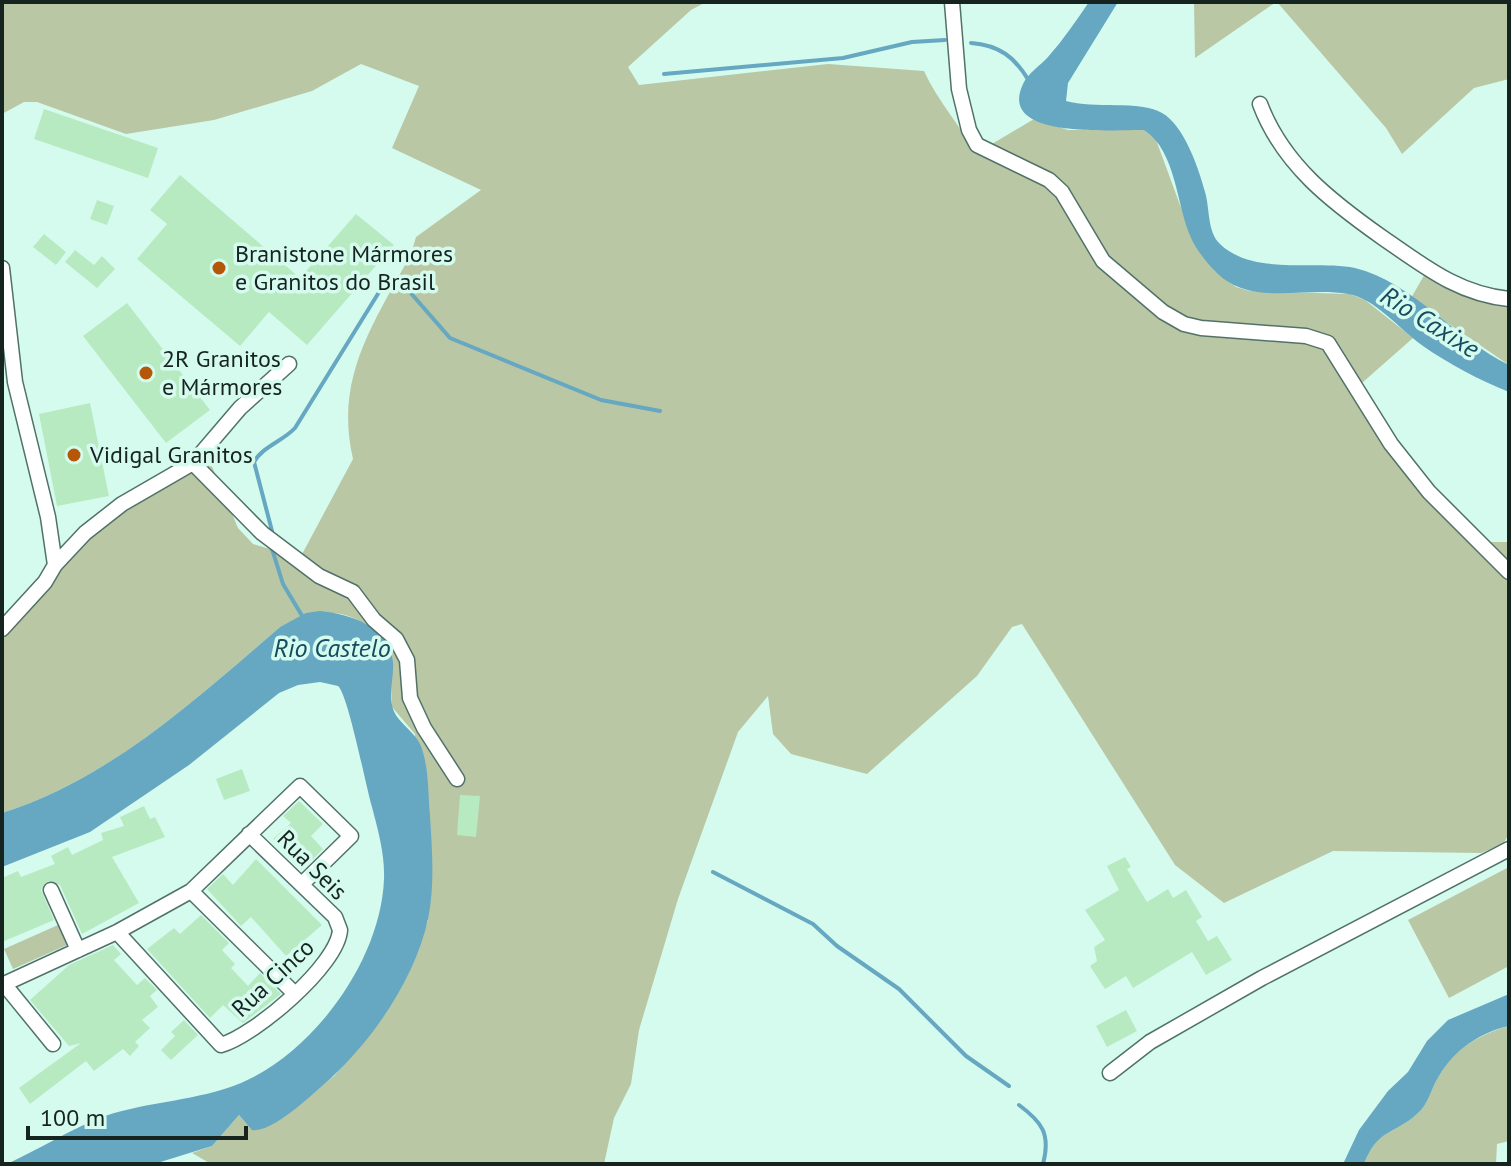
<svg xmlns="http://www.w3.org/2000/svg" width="1511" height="1166" viewBox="0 0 1511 1166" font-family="'PT Sans',sans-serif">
<rect width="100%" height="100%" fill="#d5fbef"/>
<path fill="#b9c7a5" d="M2,2H706L691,10L628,67L639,85L828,64L924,71C938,102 960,124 975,154L1034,119L1068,130H1145L1155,137L1180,205L1215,271L1236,287L1250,291L1350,294L1365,300L1413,338L1354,390C1383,452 1432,497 1482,542H1509V834L1503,844L1481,853L1333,851L1224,903L1175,865L1022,624L1012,627L977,676L867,774L791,754L773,734L768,696L738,732L678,899L639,1030L631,1084L614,1118L604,1164H211L192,1153L212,1146L239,1115L247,1124L267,1127L334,1076L360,1047L392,1002L428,921L415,734L392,707L391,685L380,636C347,606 319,607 280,627C196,699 110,779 2,813V629L88,531L208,457L238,528L253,544L300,558L353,459C334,377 374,323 411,254L416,237L481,190L392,148L419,86L361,64L312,91L214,120L126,134L37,102H24L2,114Z
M1194,2H1276L1195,58Z
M1277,2H1509V79L1474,88L1402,154L1386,128Z
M1426,272L1509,302V365L1411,298Z
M1509,867V966L1449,998L1408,920Z
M58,925L67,945L13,969L4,949Z
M1509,1026V1141L1497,1144L1496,1164H1364C1378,1128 1394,1135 1417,1114C1429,1104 1431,1088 1439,1076C1454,1049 1480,1034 1509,1026Z"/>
<path fill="#66a7c1" d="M1089,2H1118L1068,83L1066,101C1094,109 1140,100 1162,113C1184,125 1199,169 1205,192C1210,208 1207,232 1220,244C1253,276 1316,260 1355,268C1411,281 1458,341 1509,365V392C1479,380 1449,364 1423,346C1400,330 1375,298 1348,294C1302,286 1249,308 1214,270C1206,262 1197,250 1192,240C1176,207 1177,151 1144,130C1116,129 996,141 1023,84C1028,73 1040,66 1048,57C1063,40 1076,21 1089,2Z
M320,611C350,614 389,626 393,662C394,676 389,691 392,705C395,723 417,731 422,749C429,770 428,794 430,816C432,849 435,885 428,919C415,980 369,1046 322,1086C307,1099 271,1133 252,1130L239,1115L212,1146L154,1164H7C40,1149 72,1128 105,1116C150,1101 197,1101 241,1083C314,1052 381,960 384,879C385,855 378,830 372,807C366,787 348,694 338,686L320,682L298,685L279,693L189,765L90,832L2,867V813C110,779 196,699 280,627L306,613Z
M1509,994V1026C1481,1032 1454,1050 1439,1076C1431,1088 1429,1104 1417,1114C1394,1135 1378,1128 1364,1164H1343L1359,1130L1388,1091L1408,1072L1427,1041L1448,1020Z"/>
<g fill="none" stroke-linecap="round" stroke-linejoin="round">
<path stroke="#66a7c1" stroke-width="4" d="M971,43C999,45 1015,57 1029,81
M664,74L843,58L912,42L945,40
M272,531L254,462C262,447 283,441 295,428L389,276L402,283L450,338L601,400L660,411
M272,549L283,584L304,619
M713,872L813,924L837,946L899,989L966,1056L1009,1086
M1019,1105C1042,1122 1051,1134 1043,1164"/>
</g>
<path fill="#b8eac1" d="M44,109L158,148L148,178L34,139Z
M180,175L300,278L356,214L394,245L307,345L269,312L240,346L137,259L167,224L150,210Z
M97,200L114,206L107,225L90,219Z
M44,234L66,252L56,265L33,247Z
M75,250L94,265L102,256L115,269L97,288L65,262Z
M127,303L210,410L166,443L83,336Z
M90,403L109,496L57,506L39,414Z
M242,769L250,791L224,800L216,779Z
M460,795L480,796L476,837L457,835Z
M299,801L323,824L311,836L323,849L305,867L273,839L291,823L283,816Z
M144,806L150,819L155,817L165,837L112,857L139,903L82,934L60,885L48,881L41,890L54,920L2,942V878L18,871L21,877L55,864L51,856L68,847L72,855L103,840L101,833L124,826L120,817Z
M1125,857L1131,867L1127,869L1147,902L1168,889L1173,898L1186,890L1202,917L1196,921L1208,941L1217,936L1232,960L1206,975L1192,952L1133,988L1126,976L1105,989L1090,966L1097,961L1094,947L1105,940L1085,910L1119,890L1107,866Z
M256,859L322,925L286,956L251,917L241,926L207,889L223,874L233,885Z
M201,915L229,943L222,950L235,964L231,968L248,986L260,973L281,994L243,1023L223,1005L210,1018L147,949L174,928L180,934Z
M113,945L121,954L114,960L137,985L145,978L157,990L150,996L158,1007L142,1020L150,1028L135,1042L139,1046L130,1056L123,1049L94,1071L86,1061L30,1104L19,1088L81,1043L69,1046L30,1000L69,965Z
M1126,1010L1137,1031L1107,1047L1096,1026Z
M184,1020L198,1035L171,1060L161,1050L175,1036L171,1032Z"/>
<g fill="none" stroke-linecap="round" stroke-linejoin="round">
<g stroke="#517269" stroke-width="17">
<path id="minor" d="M952,2L959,89L969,130L977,145L1049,180L1062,192L1103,261L1163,312L1184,324L1201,328L1306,336L1328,343L1391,444L1429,492L1509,572
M1260,104C1283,165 1332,202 1383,238C1424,266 1458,294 1509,299
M2,268L15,382L48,517L55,565L45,582L2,629
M193,463L262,533L319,576L353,592L374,620L396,639L407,660L410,698L424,728L457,779
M55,565L85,533L122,504L193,463L240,408L289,364
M51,890L78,950
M191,891L294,993
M117,932L221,1045C254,1036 338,965 340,930L335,917L249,834
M4,984L53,1044
M2,985L117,932L191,891L300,786L351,836L302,884
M1110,1073L1150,1042L1262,978L1509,849"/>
</g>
<use href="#minor" stroke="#fff" stroke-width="14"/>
</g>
<g fill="#b55708" stroke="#d5fbef" stroke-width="3">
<circle cx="219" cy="268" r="8"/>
<circle cx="146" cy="373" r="8"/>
<circle cx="74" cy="455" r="8"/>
</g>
<g text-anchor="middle" stroke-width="7" stroke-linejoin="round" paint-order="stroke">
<g font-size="24" fill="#162420" stroke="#d5fbef" text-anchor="start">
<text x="235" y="262">Branistone Mármores<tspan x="235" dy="28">e Granitos do Brasil</tspan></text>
<text x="162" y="367">2R Granitos<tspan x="162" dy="28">e Mármores</tspan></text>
<text x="90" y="463">Vidigal Granitos</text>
</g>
<g font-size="24" fill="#162420" stroke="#d5fbef">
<text transform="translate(312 865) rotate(45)" y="8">Rua Seis</text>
<text transform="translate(273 978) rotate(-43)" y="8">Rua Cinco</text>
</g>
<g font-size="26" font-style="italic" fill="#144b5e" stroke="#d5fbef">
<text transform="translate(1430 322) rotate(32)" y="9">Rio Caxixe</text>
<text x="332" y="657">Rio Castelo</text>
</g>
</g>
<rect width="1511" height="1166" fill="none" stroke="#162420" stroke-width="8"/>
<path d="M28 1126v12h218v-12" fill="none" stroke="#162420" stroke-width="4"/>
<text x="40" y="1126" font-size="24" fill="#162420" stroke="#d5fbef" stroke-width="6" paint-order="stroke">100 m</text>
</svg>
